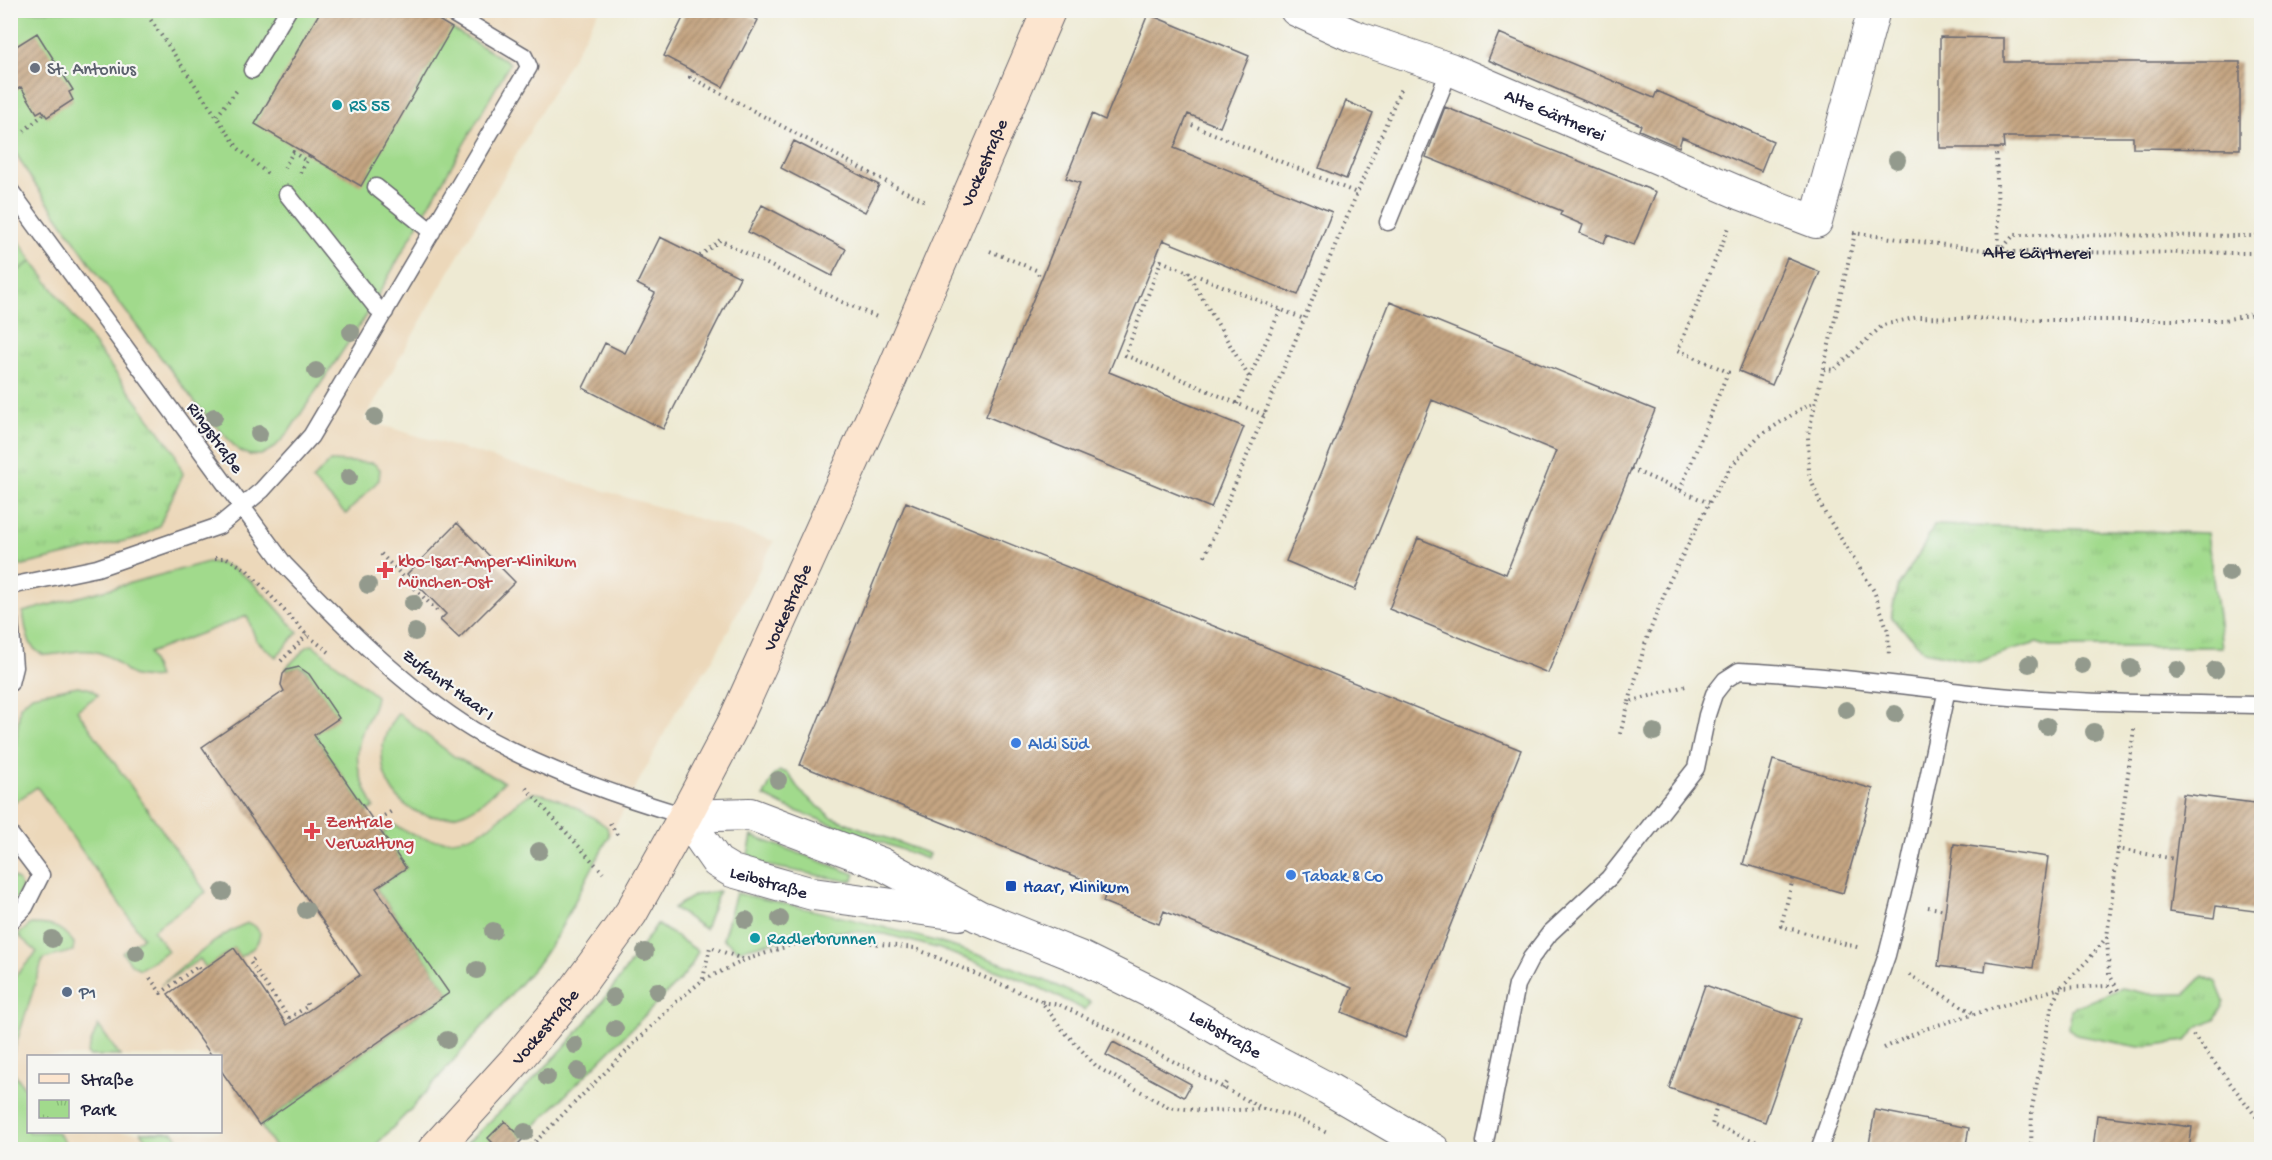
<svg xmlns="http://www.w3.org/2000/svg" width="2272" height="1160" viewBox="0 0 2272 1160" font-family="'Gochi Hand',sans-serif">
<defs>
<pattern id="park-tufts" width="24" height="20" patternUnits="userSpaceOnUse" patternTransform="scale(1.5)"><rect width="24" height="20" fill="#a1da8c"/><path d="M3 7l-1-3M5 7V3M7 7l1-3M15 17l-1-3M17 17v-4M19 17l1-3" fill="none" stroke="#8abb7a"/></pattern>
<pattern id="building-hatch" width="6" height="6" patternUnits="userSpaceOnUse" patternTransform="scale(1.5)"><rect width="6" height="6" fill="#c5a582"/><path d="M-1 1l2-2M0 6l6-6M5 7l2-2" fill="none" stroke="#a0866c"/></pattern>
</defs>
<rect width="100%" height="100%" fill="#f6f6f2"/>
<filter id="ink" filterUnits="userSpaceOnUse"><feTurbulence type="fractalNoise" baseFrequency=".0167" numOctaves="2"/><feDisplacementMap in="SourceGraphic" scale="12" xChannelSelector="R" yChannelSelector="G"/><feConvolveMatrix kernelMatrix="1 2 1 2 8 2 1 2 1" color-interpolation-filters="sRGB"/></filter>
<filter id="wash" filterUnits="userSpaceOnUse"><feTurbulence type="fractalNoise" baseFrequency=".008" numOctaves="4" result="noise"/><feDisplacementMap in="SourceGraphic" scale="24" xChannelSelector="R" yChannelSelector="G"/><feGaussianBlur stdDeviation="1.35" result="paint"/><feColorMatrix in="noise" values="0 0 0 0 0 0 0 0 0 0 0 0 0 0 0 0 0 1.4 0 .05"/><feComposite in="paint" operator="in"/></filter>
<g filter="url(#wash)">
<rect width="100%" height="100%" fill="#eeead3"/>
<path fill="#ecd8ba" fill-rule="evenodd" d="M10,11H599L364,420L774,541L714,658L675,713L556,937L540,961L412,1108L372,1149H11ZM28,1056H220V1132H28Z"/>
<path fill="#a1da8c" stroke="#627e64" stroke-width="1.5" d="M11,11H422L510,63L366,316L288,433L274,448L261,455H249L238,450L197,405L105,284L30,177L11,145Z
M11,228L32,261L11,276H10Z
M330,461L373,463L380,469L379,480L346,514L312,480Z
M208,562C246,563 274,607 298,632L276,657L256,640L247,616L149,653L158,677C118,681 130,663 100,653C82,647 62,655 44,655C26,649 26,628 23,612Z
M313,645L376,696C375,707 369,717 364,727C351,759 359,777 374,807L367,812L314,735L338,717L305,669L299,667L287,670L286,668L308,646Z
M78,686L91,689L98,695L77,710L206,892L153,930L168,951L140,969L132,965L122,952L143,937L37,787L15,802L11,785L20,706L32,695Z
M398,713L455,757L504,782C492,793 480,807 463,813C402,835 357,764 398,713Z
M780,771L788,773L800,791L831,817L929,854L927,859L788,808L764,796L774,775Z
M532,793C553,792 591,815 607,827L609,836L556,937L540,961L412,1108L372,1149H276L260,1125L449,993L376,888L406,868L382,834L395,825C425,845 462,846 491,825C505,815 517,800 532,793Z
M752,836L855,874L853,880L847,881L764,865L748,855Z
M11,876L18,880L22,888L18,896L11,905Z
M719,891L705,929L673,908L695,895Z
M736,893C856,920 980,944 1090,1002L1085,1010L1032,984L940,949L885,934L846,931L803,935L738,950L723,939Z
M248,923L255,926L260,933C259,946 251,950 240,957L234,948L206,968L200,959L161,985C185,966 219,933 248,923Z
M31,924C52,924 61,926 74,943L73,951L43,959L11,1060V981L37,952L18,935Z
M657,924L698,951L691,966L681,979L512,1149L460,1150C501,1110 544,1072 581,1028C609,995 633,960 657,924Z
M98,1025L120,1056H89L87,1053Z
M11,1068L28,1093V1132H57L70,1149H11Z
M141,1132H173L186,1149H153Z"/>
<path fill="url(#park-tufts)" stroke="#627e64" stroke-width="1.5" d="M32,261L174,451L183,474L159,526L141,537L11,568V276Z
M1934,525L2207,533L2222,647H2049L2037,643L2002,653L1979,662L1924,651L1891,617L1897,588L1922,549Z
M2203,976L2216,982L2224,1002L2215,1020L2197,1028L2186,1041L2139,1047L2076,1035L2068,1027L2070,1009L2122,988L2149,994H2185Z"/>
<g id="blocks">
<path fill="url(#building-hatch)" d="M321,10H422L452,28L361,186L255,124Z
M687,10H739L758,20L723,87L664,56Z
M1148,14L1249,56L1220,127L1188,114L1174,148L1332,212L1298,295L1163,240L1109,372L1244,427L1211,508L986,416L1080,183L1066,178L1092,114L1105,120Z
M37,33L73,90L69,92L73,100L47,117L42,110L37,113L21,87L10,94V50Z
M1499,33L1654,98L1657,91L1773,141L1761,171L1682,137L1679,147L1639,130L1641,125L1488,60Z
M1940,37L2004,38V62H2240V149L2133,148V137H2003L2004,148H1940Z
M1346,101L1373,113L1346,179L1319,168Z
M1445,107L1656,192L1634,245L1607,235L1604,243L1580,233L1583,225L1560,215L1562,211L1426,157Z
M794,141L879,185L865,212L781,168Z
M762,205L846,249L832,276L748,232Z
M660,237L740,277L663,429L583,388L605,343L625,353L655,293L637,284Z
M1787,258L1820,272L1772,385L1739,371Z
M1390,302L1655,410L1548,673L1389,609L1418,538L1506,574L1556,451L1432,400L1355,590L1286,561Z
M906,502L1521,750L1405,1038L1342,1012L1352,988L1164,911L1159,924L1103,902L1107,889L800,765Z
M457,523L515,582L459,638L440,620L446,614L407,574Z
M299,667L309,674L339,718L314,735L406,868L376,888L449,993L259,1125L220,1069V1056H212L168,994L234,948L287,1025L360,975L202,747L284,691L281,685L283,674L287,670Z
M1773,760L1873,789L1843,893L1743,864Z
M2183,794L2262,804V912L2216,906L2214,918L2169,912Z
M1954,844L2048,857L2033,968L1986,961L1985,972L1938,966Z
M1705,985L1801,1019L1765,1122L1669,1088Z
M1113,1042L1191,1084L1184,1097L1106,1055Z
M2260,1086L2262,1087V1112L2257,1111Z
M1875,1110L1969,1128L1965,1150H1868Z
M2097,1115L2192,1127L2189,1150H2093Z
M505,1121L523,1139L512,1150H500L488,1138Z"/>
</g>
</g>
<g filter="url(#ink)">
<use href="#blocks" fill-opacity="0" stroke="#696870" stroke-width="1.5"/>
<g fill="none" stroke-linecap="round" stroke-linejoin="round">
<g stroke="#696870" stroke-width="19">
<path id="lane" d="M252,70L288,10
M376,187L432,232
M10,190L284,564C342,624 402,686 473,730C537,768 614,795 685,816
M287,194L377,308L385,312
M1388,222L1450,69
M10,586L97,568L219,526L262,490L311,436L529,67L524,56L447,10
M10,620L14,667L10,683
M10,834L41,875L25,907L10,922
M1485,1142L1517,985L1531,958L1550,933L1609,878L1696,768L1707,715L1714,694L1725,680L1739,671C1822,675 1905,686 1988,695C2079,704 2171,703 2262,705
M1819,1150L1887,955L1908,872L1947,689"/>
</g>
<g stroke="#696870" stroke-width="34">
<g id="street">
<path id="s2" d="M1296,10L1353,36L1450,69L1742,194L1816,222L1874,10"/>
<path id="s3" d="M685,816L750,814L882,864L978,916L1082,958L1171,1002L1251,1048L1327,1088L1434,1150"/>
<path id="s4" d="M685,816L717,862L732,871L813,894L959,914"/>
</g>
</g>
<g stroke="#696870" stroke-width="35">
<g id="secondary">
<path id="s5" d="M434,1150L516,1060L576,989L631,913L685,816L734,723L889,381L1049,10"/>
</g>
</g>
<g stroke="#696870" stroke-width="4" stroke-dasharray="1.5 4.5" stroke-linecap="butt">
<path d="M144,10L238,148L270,176"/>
<path d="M693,71L690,77L900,189L928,202"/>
<path d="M217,116L237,90"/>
<path d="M1192,125L1357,193"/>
<path d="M24,131L44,114"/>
<path d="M1996,148L1999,252"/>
<path d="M284,168L293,152L306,161"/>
<path d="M300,173L310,155"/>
<path id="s1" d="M1853,233L1999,252L2262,253"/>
<path d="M1855,233L1808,435L1809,475L1823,510L1874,591L1888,631L1889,657"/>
<path d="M990,251L1036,270L1041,279"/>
<path d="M1999,252L2014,235L2262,236"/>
<path d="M700,256L720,240L840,301L879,318"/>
<path d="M1187,272L1249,377"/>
<path d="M1824,369L1834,370L1883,325L1918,317L2043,320H2224L2262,312"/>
<path d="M1237,404L1281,309"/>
<path d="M1264,415L1125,355L1161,261L1304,319"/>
<path d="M1631,469L1709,503"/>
<path d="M1680,490L1728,372L1678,350L1730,225"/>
<path d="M381,554L437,611L441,608"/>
<path d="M1205,556L1401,88"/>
<path d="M215,558H227L247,570L307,635L329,652"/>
<path d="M281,661L307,635"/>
<path d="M1629,702L1646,641L1669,582L1709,503L1731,466L1758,437L1807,405L1816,403"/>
<path d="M2134,729L2118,849L2175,859"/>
<path d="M1620,734L1629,702L1689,685"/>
<path d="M526,788L603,873"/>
<path d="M374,822L392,811"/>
<path d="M610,823L618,836"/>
<path d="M1793,879L1781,926L1860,948"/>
<path d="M1011,886L1013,881"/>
<path d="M1928,907L1946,910"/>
<path d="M254,959L250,962L292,1022"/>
<path d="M1909,975L1975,1014"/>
<path d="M150,978L161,993L198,966L201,971"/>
<path d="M703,979L710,947L745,960"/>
<path d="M2118,990L2109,974L2107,937L2118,849"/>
<path d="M1042,1002L1060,1005L1119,1033L1264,1109"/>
<path d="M289,1018L308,1006L306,1002"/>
<path d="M2193,1035L2262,1124"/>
<path d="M1884,1048L1925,1029L2060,988L2108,986L2113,993"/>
<path d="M1223,1089L1228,1081"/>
<path d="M1717,1105L1712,1125L1779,1150"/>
<path d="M527,1150L676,1002L703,980L745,960L788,946L838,939L914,948L1041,1001L1062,1029L1097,1067L1168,1107L1205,1111L1265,1109L1295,1117L1329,1133"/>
<path d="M2031,1150L2032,1108L2052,1005L2060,988L2089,959L2107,937"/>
</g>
<use href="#lane" stroke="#fff" stroke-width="16"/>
<use href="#street" stroke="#fff" stroke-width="32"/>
<use href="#secondary" stroke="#fce5cf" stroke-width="33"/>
</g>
<g fill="#939a8d">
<circle cx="1897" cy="160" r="9"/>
<circle cx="351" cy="332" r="9"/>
<circle cx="316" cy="371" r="9"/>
<circle cx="214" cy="417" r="9"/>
<circle cx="375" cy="417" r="9"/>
<circle cx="259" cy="434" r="9"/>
<circle cx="349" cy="477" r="9"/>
<circle cx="2229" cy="573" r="9"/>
<circle cx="368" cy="585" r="9"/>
<circle cx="413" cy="603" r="9"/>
<circle cx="415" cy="632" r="9"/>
<circle cx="2029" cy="664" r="9"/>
<circle cx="2082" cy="665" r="9"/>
<circle cx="2131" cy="668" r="9"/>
<circle cx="2177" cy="670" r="9"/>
<circle cx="2215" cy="670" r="9"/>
<circle cx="1846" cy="710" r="9"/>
<circle cx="1895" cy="714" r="9"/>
<circle cx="2047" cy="726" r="9"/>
<circle cx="1654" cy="732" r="9"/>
<circle cx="2094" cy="732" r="9"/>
<circle cx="778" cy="780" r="9"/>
<circle cx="539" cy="851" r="9"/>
<circle cx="223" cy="892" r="9"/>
<circle cx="306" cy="910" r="9"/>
<circle cx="780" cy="919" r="9"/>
<circle cx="746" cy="920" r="9"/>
<circle cx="493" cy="931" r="9"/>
<circle cx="52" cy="939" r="9"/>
<circle cx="645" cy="952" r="9"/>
<circle cx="136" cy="953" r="9"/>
<circle cx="477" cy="970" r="9"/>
<circle cx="657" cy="991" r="9"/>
<circle cx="613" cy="997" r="9"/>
<circle cx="615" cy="1029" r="9"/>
<circle cx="447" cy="1040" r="9"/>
<circle cx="575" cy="1045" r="9"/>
<circle cx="578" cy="1071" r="9"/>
<circle cx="547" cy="1077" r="9"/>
<circle cx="525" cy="1132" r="9"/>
</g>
</g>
<circle fill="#6b7280" stroke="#f6f6f2" stroke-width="2" cx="35" cy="68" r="6"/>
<g fill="#0f9aa8" stroke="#f6f6f2" stroke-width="2">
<circle cx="337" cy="105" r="6"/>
<circle cx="755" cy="938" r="6"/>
</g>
<g fill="#e0444e" stroke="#f6f6f2" stroke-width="2">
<path d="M382 561h6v6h6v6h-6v6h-6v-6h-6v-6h6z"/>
<path d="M309 822h6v6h6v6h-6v6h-6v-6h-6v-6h6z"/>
</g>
<g fill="#3f7fe0" stroke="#f6f6f2" stroke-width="2">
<circle cx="1016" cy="743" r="6"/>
<circle cx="1291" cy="875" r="6"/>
</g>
<rect fill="#1a4fb4" stroke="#f6f6f2" stroke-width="2" x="1005" y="880" width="12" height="12" rx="3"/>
<circle fill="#5c6f8a" stroke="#f6f6f2" stroke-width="2" cx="67" cy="992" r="6"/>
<g text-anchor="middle" stroke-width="4.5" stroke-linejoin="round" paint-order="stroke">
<g font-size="18" fill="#5b616d" stroke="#f6f6f2" text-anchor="start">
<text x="47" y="74">St. Antonius</text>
</g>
<g font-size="18" fill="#0d838f" stroke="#f6f6f2" text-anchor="start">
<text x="349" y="111">RS 55</text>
<text x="767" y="944">Radlerbrunnen</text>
</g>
<g font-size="18" fill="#22223b" stroke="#f6f6f2">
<text dy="6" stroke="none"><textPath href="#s2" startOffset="280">Alte Gärtnerei</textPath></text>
<text dy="6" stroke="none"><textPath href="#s5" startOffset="1138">Vockestraße</textPath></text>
<text dy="6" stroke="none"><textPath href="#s1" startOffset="186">Alte Gärtnerei</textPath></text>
<text transform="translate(216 437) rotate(54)" y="6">Ringstraße</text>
<text dy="6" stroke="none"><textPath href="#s5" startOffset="652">Vockestraße</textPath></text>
<text transform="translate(449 684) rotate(36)" y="6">Zufahrt Haar I</text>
<text dy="6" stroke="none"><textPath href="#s4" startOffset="112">Leibstraße</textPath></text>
<text dy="6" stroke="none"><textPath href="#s5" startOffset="166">Vockestraße</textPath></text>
<text dy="6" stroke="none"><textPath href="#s3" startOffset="590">Leibstraße</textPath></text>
</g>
<g font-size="18" fill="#be3a42" stroke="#f6f6f2" text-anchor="start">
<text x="398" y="566">kbo-Isar-Amper-Klinikum<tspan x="398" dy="21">München-Ost</tspan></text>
<text x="326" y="827">Zentrale<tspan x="326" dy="21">Verwaltung</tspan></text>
</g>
<g font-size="18" fill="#366cbe" stroke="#f6f6f2" text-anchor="start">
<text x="1028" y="749">Aldi Süd</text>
<text x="1303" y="881">Tabak &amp; Co</text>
</g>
<g font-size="18" fill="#164399" stroke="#f6f6f2" text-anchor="start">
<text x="1023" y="892">Haar, Klinikum</text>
</g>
<g font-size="18" fill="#4e5e75" stroke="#f6f6f2" text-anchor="start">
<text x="79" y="998">P1</text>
</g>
</g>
<rect width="2272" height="1160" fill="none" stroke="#f6f6f2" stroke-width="36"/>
<rect x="27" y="1055" width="195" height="78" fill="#f6f6f2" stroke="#a1a1a9" stroke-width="1.5"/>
<rect x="39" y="1074" width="30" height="9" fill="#fce5cf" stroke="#a1a1a9" stroke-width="1.5"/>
<text x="81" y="1085" font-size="18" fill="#22223b">Straße</text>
<rect x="39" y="1100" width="30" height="18" fill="url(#park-tufts)" stroke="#a1a1a9" stroke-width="1.5"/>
<text x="81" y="1115" font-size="18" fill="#22223b">Park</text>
</svg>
